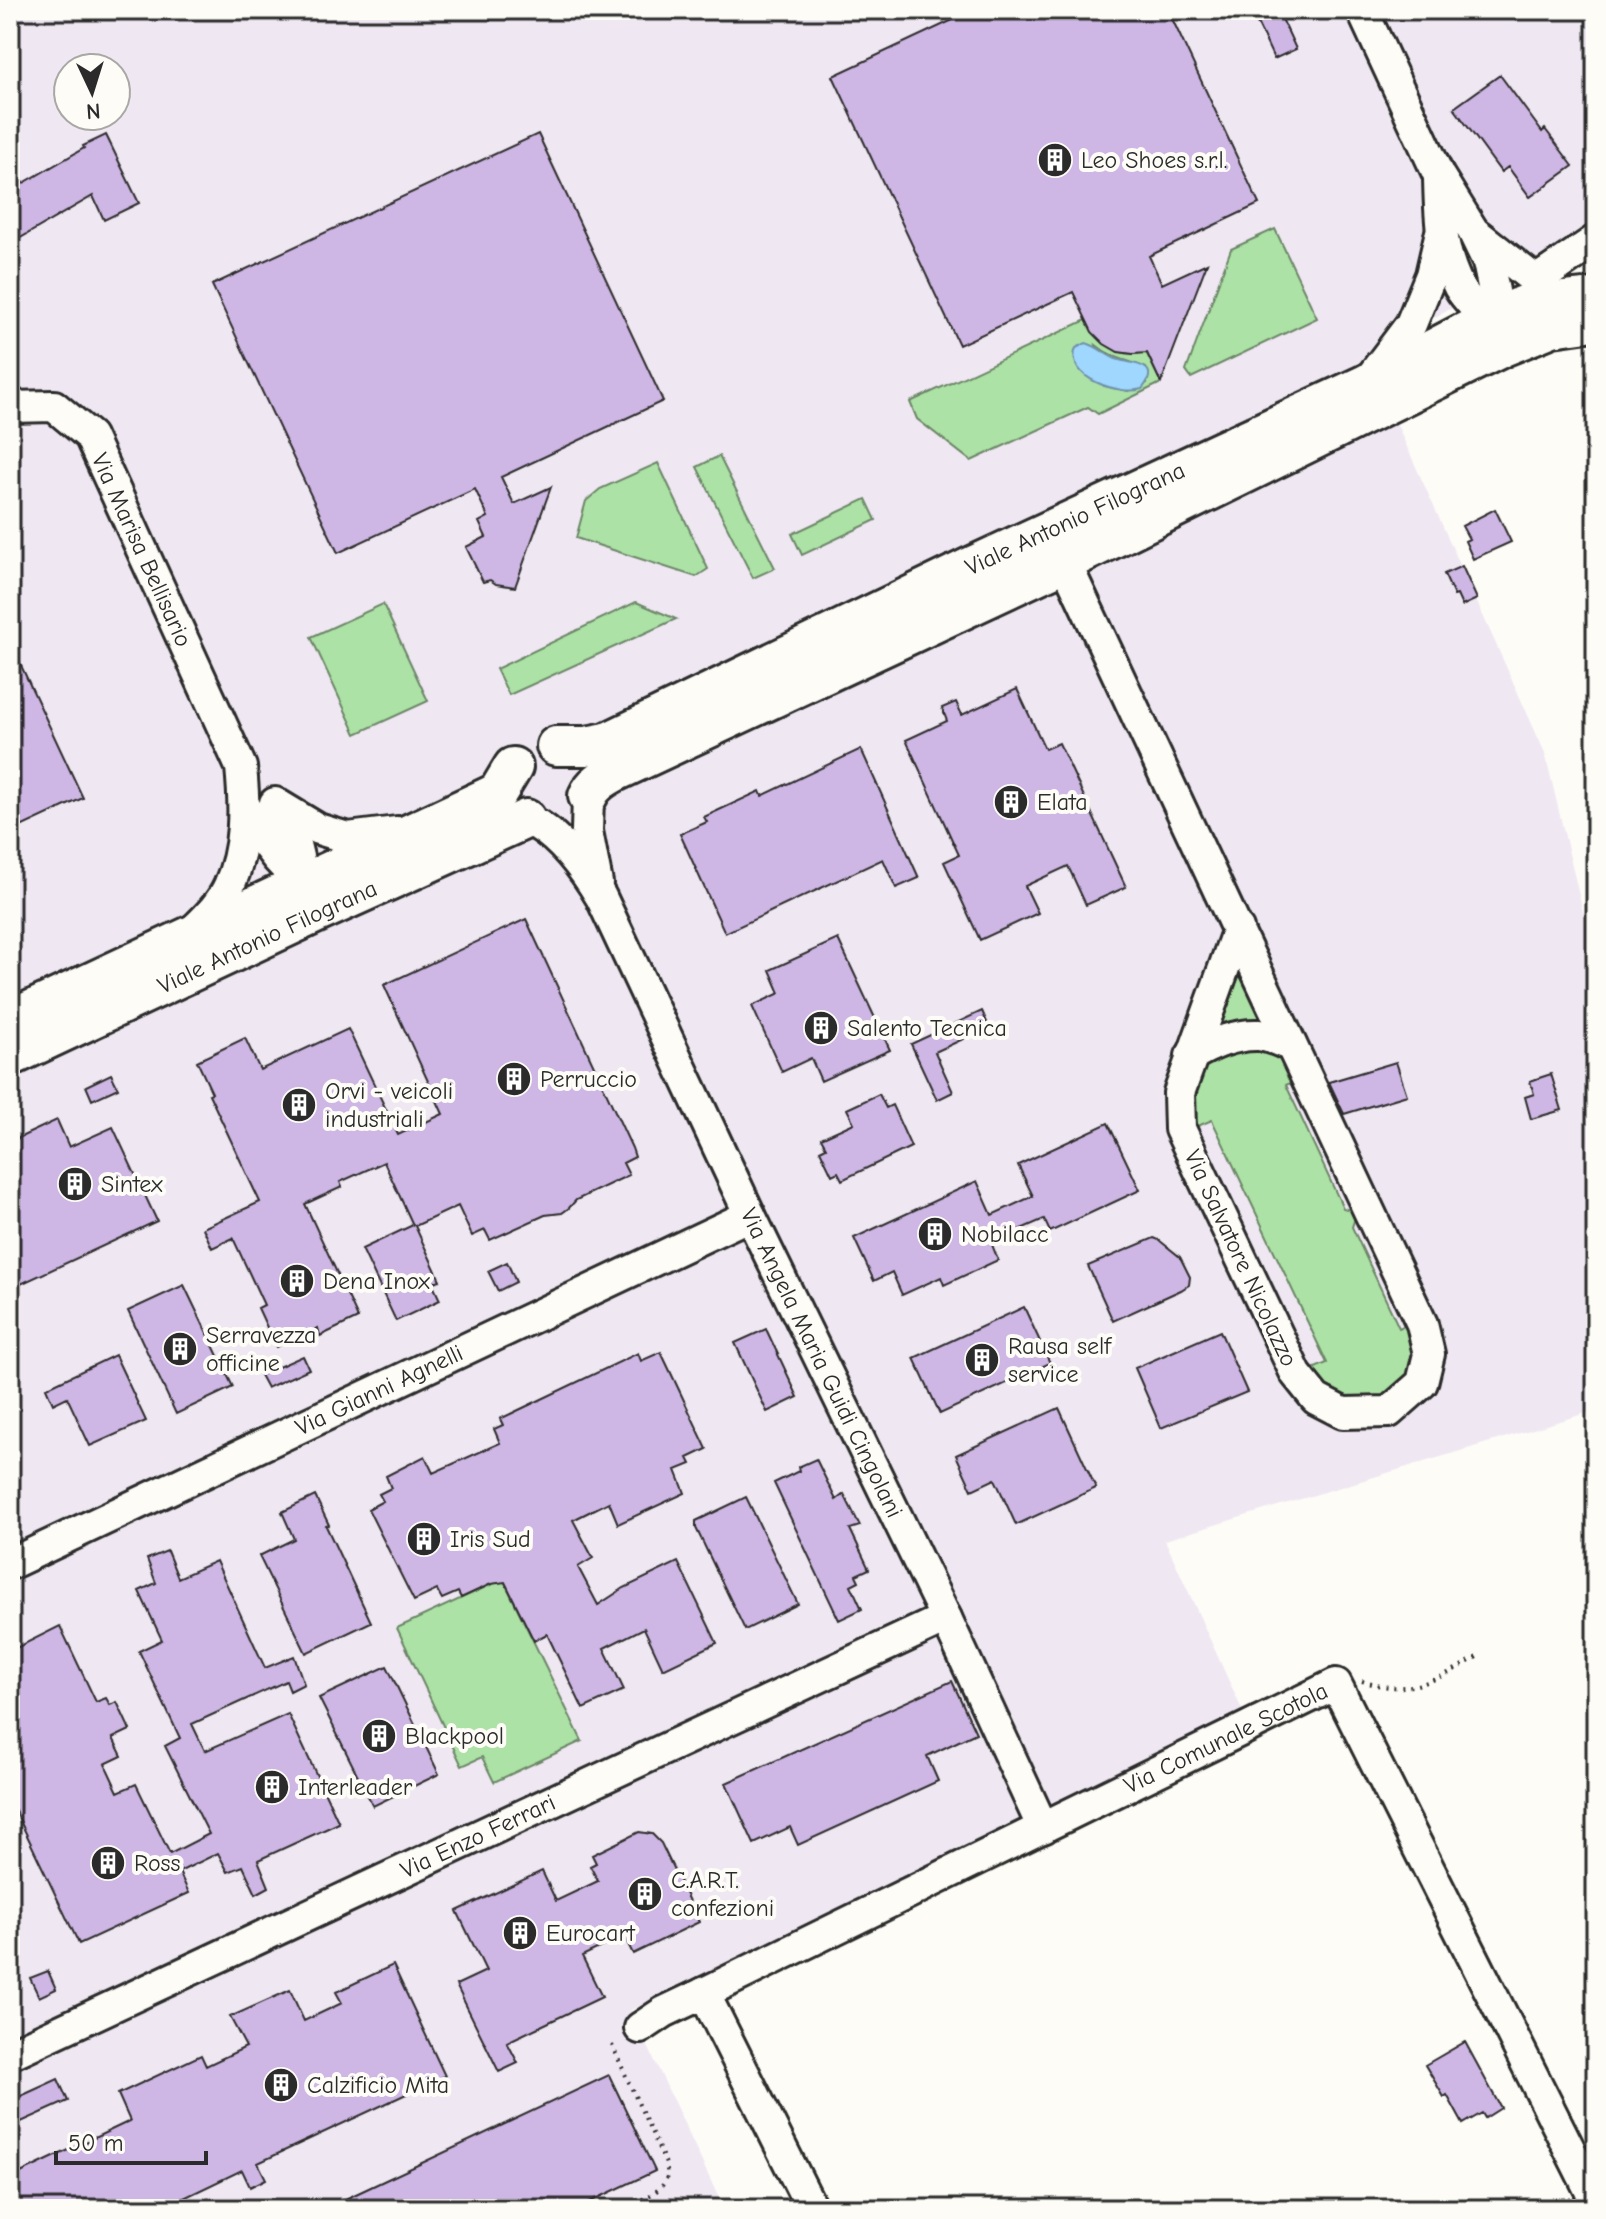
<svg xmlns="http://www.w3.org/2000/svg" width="1606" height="2219" viewBox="0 0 1606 2219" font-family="'Comic Neue',sans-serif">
<rect width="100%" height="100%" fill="#fdfcf7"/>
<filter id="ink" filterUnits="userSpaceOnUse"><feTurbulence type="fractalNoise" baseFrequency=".0125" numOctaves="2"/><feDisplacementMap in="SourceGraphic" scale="16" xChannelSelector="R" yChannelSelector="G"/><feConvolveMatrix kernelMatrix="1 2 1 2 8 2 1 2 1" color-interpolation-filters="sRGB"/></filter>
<g filter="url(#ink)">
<path fill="#efe7f2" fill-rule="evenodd" d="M10,10H1581L1596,26V227L1366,356L1545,753L1583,912L1596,945V1410L1165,1540L1247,1721L631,2010L724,2209H10ZM68,68H116V116H68Z"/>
<path fill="#ace2a5" stroke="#6c8668" stroke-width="2" fill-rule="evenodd" d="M1275,229L1317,318L1191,378L1186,371L1231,249Z
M1086,320C1101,342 1117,360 1146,352L1161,383L1098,414L1088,407L971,461L917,419L910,402ZM1096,345C1114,360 1127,359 1146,368L1148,377L1147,383L1128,391L1104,386Z
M719,456L775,568L753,578L697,467Z
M658,463L708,569L696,577L576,538L586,501L600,489Z
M866,499L876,520L802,555L792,534Z
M636,602L676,619L509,695L496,669Z
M383,604L428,701L356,734L311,637Z
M1238,959L1270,1028L1210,1035Z
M1253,1049C1272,1054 1287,1062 1298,1079L1286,1085L1343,1208L1357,1212L1352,1227L1399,1328L1410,1323L1419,1350L1407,1381L1379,1401L1339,1400L1308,1371L1327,1363L1212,1120L1193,1128L1190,1115L1196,1077L1212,1060L1227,1052Z
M503,1579L582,1741L494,1782L482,1757L462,1766L397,1628Z"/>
<path fill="#9fd7fe" stroke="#7192aa" stroke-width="2" d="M1086,343C1098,346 1105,355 1116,359C1130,364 1164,363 1142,389C1119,396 1064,377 1076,348Z"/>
<path fill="#cfb7e5" stroke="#2b2b2b" stroke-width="2" d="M974,10H1168L1259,204L1149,256L1162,284L1207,263L1161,383L1147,353L1133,354L1118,352L1104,344L1092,332L1073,292L959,345L833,76Z
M1251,10H1278L1296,49L1274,59Z
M1500,75L1542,132L1545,129L1573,166L1530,197L1508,167L1501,172L1454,108Z
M538,134L663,401L501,477L514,504L551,487L515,587L496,584L490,580L483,582L466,547L486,537L479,522L488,517L475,489L338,553L212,285Z
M106,135L139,203L104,220L93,196L10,244V191L84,148L83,146Z
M1495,509L1511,542L1473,559L1465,541L1469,539L1462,526Z
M1462,566L1477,599L1462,606L1457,595L1454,596L1444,574Z
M10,642L83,798L10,832Z
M1017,689L1045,749L1059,743L1126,887L1086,905L1068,866L1025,886L1038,913L980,940L944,862L959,855L906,740L947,721L942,708L956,702L962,715Z
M861,749L919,878L896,888L883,859L725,933L680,834L707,822L704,817L760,791L762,796Z
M526,919L632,1148L635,1157L623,1163L629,1175L576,1200L569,1208L562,1213L545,1215L490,1240L485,1230L472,1236L458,1206L415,1226L440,1280L432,1283L440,1300L396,1321L362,1249L413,1225L384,1162L340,1182L342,1187L305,1204L358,1318L320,1336L318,1328L276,1347L258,1308L264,1305L233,1238L212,1248L203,1228L260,1202L209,1094L212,1093L197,1061L245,1038L260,1070L348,1029L398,1135L443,1114L384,985Z
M838,939L890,1050L821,1081L811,1058L782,1072L752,1006L780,993L770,970Z
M982,1011L989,1027L935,1052L953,1092L937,1100L911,1044Z
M1396,1062L1407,1095L1344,1114L1329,1082Z
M111,1074L118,1088L92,1100L86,1086Z
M1551,1074L1562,1110L1531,1119L1525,1097L1534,1094L1530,1081Z
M879,1094L886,1108L892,1105L911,1147L842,1180L838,1172L832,1175L820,1150L826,1147L821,1138L854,1123L847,1109Z
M57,1120L69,1147L113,1127L157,1221L10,1289V1142Z
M1108,1123L1140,1190L1050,1232L1044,1219L991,1242L998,1260L944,1285L941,1277L902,1295L892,1272L874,1281L854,1238L977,1181L992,1215L1033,1196L1018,1165Z
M1154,1238L1159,1240L1180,1257L1190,1277L1189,1285L1181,1290L1113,1321L1088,1266Z
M507,1262L516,1282L498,1291L488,1271Z
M184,1285L233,1387L176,1414L128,1311Z
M1024,1307L1050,1363L940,1414L914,1358Z
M766,1329L798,1397L767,1412L735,1343Z
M1220,1331L1247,1392L1161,1428L1135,1368Z
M661,1352L707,1449L688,1458L691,1464L676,1470L685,1493L618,1524L609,1502L573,1520L593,1558L578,1567L598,1605L624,1588L678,1562L717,1643L663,1669L644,1628L604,1648L624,1690L583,1709L547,1634L534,1641L505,1582L491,1584L461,1598L458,1592L442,1599L437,1590L414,1601L368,1509L383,1501L379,1494L391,1488L386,1476L425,1456L433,1473L500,1443L494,1429L503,1425L500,1419L638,1353L641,1361Z
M115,1355L146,1421L90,1446L67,1397L53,1404L46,1388Z
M303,1356L309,1369L267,1388L260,1375Z
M1059,1408L1096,1488L1016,1525L995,1479L972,1490L956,1455Z
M816,1459L836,1500L844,1494L860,1526L850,1529L869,1569L856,1575L859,1581L851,1585L862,1609L839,1620L774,1483L799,1471L798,1467Z
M315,1496L329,1525L326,1526L371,1622L306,1653L259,1556L294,1539L282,1512Z
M746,1497L798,1604L745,1630L696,1528V1521Z
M167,1551L178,1578L216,1561L265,1668L294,1656L304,1684L290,1691L286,1681L192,1724L205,1751L288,1714L339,1823L258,1860L269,1887L256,1894L243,1866L228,1872L218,1853L179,1872L189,1893L79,1944L10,1800V1651L60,1626L96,1702L106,1698L110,1705L117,1702L130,1730L113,1738L122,1756L105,1764L118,1792L136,1784L170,1854L209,1834L165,1746L180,1738L139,1651L162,1640L139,1591L156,1583L147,1559Z
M387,1666L439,1774L373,1806L319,1698Z
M952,1681L976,1733L927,1756L938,1781L798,1845L790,1827L754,1844L726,1783Z
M639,1832L652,1834L661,1843L699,1922L633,1954L624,1936L582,1956L602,1997L507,2042L518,2063L499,2072L456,1985L486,1971L457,1911L542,1871L556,1901L598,1881L590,1866L596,1863L592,1855Z
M393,1965L445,2076L258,2163L266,2179L250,2187L242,2170L161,2209H22L10,2184V2178L130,2121L118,2094L201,2055L206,2066L246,2047L230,2017L290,1990L304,2021L342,2003L336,1992Z
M48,1971L56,1989L39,1997L30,1978Z
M1465,2042L1501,2108L1485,2118L1482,2113L1463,2124L1447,2095L1444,2097L1425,2065Z
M609,2075L655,2171L575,2209H324Z
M58,2079L68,2101L10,2127V2101Z"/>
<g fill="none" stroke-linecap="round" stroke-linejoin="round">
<g stroke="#2b2b2b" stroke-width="36">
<g id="minor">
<path d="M1362,10L1439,176L1473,231L1488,262L1494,291L1488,320"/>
<path d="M1439,178C1440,218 1440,250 1459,287C1468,303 1485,314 1494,331"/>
<path d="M1478,235L1536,281L1549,303L1552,323"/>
<path d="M1536,281L1596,240"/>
<path d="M1368,381L1411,324L1431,275L1440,236"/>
<path id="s1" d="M10,407L54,406L90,436L241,767C245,808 246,848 229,886C221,904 206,918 193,931"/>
<path d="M1065,562C1185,816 1302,1070 1422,1324L1429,1354L1422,1383L1389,1412L1343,1413L1316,1399L1296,1374L1180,1129L1179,1093L1238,929"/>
<path d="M588,796L587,831L597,883"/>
<path d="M275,803L318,829L348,838L397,832"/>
<path d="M245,806C260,835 275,864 304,882"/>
<path d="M277,806L292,832L304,882"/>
<path id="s2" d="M538,825C565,842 585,870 601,897L750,1215L946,1618L1043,1828"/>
<path d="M1191,1056C1211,1044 1235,1034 1259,1035C1269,1036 1281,1042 1291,1045"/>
<path id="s3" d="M10,1564L750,1215"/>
<path d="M704,1993L812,2209"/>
<path id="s4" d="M640,2028L664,2012L704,1993L1336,1684L1596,2202"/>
<path id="s5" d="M10,2054L946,1618"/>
</g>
</g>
<g stroke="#2b2b2b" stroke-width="44">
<g id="major">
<path id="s6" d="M556,746H586L607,742L970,567L1364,385L1488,320L1524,305L1596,298"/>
<path d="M588,796C593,784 604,778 615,772L1065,562L1503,347L1552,327L1594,321"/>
<path d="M10,1020L488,797L498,792L513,767"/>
<path id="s7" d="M10,1057L317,913L526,819"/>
</g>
</g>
<path stroke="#2b2b2b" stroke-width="4" stroke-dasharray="2 6" stroke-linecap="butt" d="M1362,1681C1409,1697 1437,1680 1477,1657
M612,2045L665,2162C666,2163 668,2174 667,2175C665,2193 636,2201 622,2209"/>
<use href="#minor" stroke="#fdfcf7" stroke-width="30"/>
<use href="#major" stroke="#fdfcf7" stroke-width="38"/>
</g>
</g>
<defs>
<g id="building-disc" transform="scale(1.8)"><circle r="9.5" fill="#2b2b2b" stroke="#fdfcf7"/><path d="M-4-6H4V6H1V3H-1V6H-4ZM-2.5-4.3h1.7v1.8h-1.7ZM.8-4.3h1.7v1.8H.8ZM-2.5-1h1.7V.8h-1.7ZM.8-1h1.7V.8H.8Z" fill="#fff"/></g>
</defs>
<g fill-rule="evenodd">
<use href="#building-disc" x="1055" y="160"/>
<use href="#building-disc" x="1011" y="802"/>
<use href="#building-disc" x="821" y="1028"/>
<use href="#building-disc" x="514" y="1079"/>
<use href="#building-disc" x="299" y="1105"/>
<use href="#building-disc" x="75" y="1184"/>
<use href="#building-disc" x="935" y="1234"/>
<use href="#building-disc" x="297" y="1281"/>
<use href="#building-disc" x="180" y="1349"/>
<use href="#building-disc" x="982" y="1360"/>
<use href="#building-disc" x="424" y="1539"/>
<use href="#building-disc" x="379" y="1736"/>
<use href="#building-disc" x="272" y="1787"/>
<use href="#building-disc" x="108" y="1863"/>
<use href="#building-disc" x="645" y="1894"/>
<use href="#building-disc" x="520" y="1933"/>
<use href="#building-disc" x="281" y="2085"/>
</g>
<g text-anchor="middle" stroke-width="8" stroke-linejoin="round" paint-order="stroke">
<g font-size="24" fill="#2b2b2b" stroke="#fdfcf7" text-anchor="start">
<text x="1081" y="168">Leo Shoes s.r.l.</text>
<text x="1037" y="810">Elata</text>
<text x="847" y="1036">Salento Tecnica</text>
<text x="540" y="1087">Perruccio</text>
<text x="325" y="1099">Orvi - veicoli<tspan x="325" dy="28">industriali</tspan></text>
<text x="101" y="1192">Sintex</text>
<text x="961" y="1242">Nobilacc</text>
<text x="323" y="1289">Dena Inox</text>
<text x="206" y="1343">Serravezza<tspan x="206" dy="28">officine</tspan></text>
<text x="1008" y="1354">Rausa self<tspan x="1008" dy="28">service</tspan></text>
<text x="450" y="1547">Iris Sud</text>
<text x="405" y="1744">Blackpool</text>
<text x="298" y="1795">Interleader</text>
<text x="134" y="1871">Ross</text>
<text x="671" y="1888">C.A.R.T.<tspan x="671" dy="28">confezioni</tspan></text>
<text x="546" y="1941">Eurocart</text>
<text x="307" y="2093">Calzificio Mita</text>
</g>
<g font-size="24" fill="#2b2b2b" stroke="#fdfcf7">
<text dy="8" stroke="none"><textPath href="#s6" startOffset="570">Viale Antonio Filograna</textPath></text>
<text dy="8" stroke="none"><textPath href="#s1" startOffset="216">Via Marisa Bellisario</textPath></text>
<text dy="8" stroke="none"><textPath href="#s7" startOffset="284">Viale Antonio Filograna</textPath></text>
<text transform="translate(1241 1258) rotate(65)" y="8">Via Salvatore Nicolazzo</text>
<text dy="8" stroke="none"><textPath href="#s2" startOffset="612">Via Angela Maria Guidi Cingolani</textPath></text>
<text dy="8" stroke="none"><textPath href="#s3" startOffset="408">Via Gianni Agnelli</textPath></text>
<text dy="8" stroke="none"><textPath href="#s4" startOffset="654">Via Comunale Scotola</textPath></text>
<text dy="8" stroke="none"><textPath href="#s5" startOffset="516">Via Enzo Ferrari</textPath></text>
</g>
</g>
<rect width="1606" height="2219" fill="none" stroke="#fdfcf7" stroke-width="40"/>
<rect x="20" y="20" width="1566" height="2179" fill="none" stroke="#2b2b2b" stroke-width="3" filter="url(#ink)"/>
<g transform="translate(92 92) rotate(176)"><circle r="38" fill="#fdfcf7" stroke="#a9a8a5" stroke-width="2"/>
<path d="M0-6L14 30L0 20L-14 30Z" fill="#2b2b2b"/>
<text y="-12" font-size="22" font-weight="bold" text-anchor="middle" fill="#2b2b2b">N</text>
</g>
<path d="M56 2151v12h150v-12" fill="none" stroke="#2b2b2b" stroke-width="4"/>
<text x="68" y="2151" font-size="24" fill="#2b2b2b" stroke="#fdfcf7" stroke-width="6" paint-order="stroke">50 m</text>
</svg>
